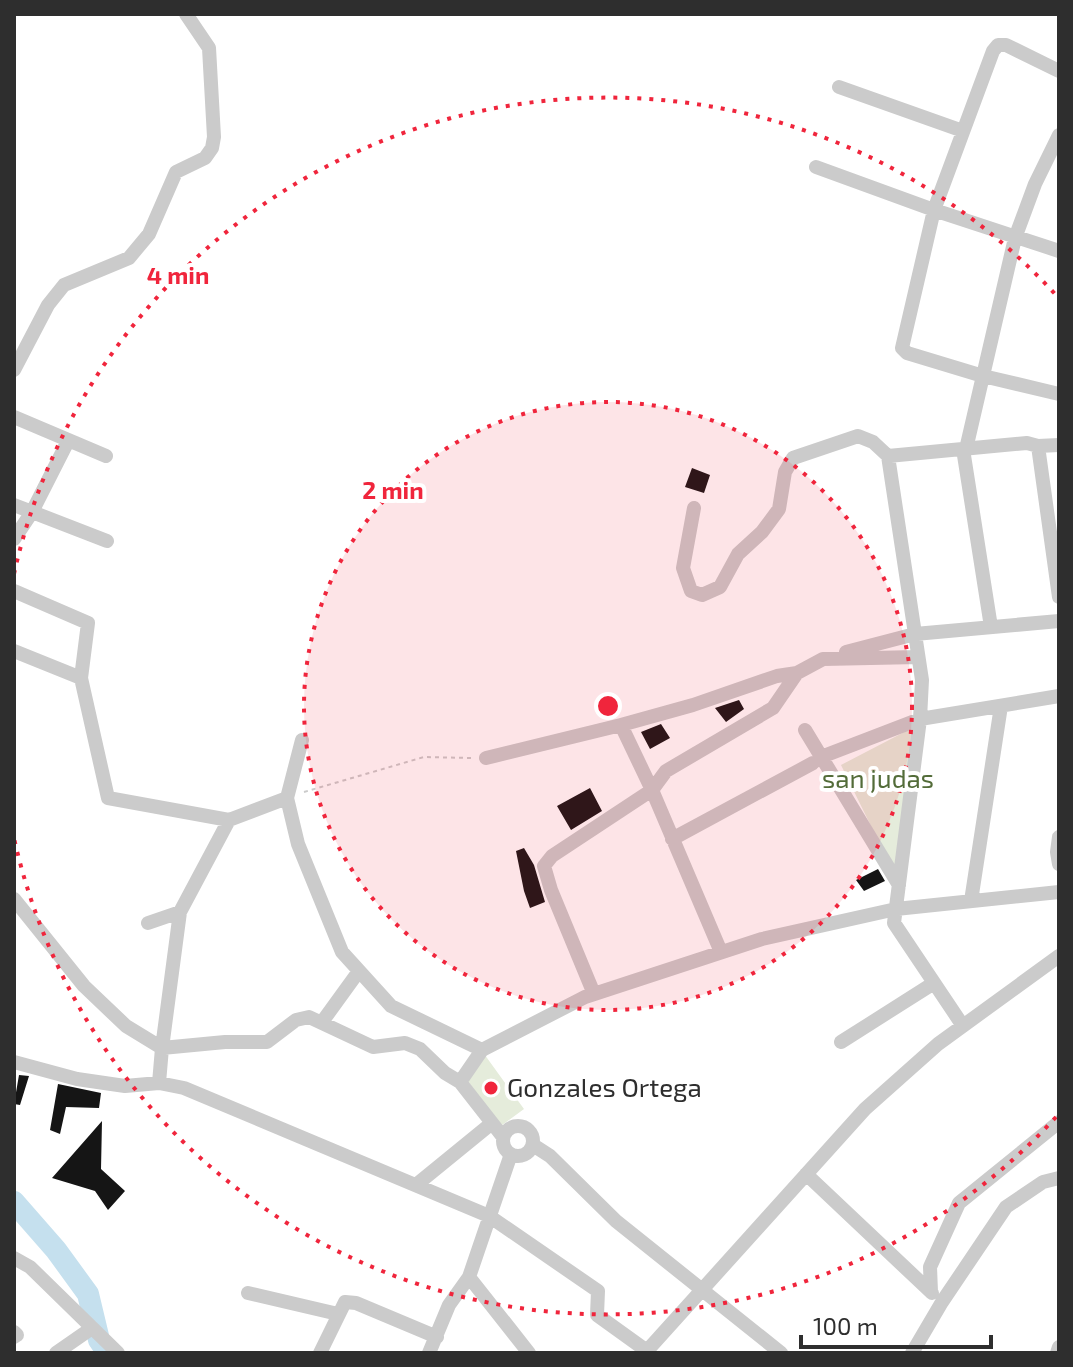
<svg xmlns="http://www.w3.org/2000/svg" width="1073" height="1367" viewBox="0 0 1073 1367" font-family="'Exo 2',sans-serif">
<rect width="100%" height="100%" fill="#fff"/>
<path fill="#e5ecdb" d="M914,727L898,881L841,765Z
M482,1051L524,1109L498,1128L465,1076Z"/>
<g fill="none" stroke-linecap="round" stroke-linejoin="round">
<path stroke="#c5e0ee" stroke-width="22" d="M14,1202L56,1250L88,1294L99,1340L108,1353"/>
</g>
<path fill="#151515" d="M692,468L710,475L704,493L685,487Z
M739,700L744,709L726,722L715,708Z
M661,724L670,738L650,749L641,732Z
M590,788L602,811L571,830L557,806Z
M524,848L534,865L545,902L530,908L524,891L516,851Z
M878,869L885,881L864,891L856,880Z
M19,1075L29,1076L20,1105L14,1104Z
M58,1084L101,1093L99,1108L66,1107L60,1134L50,1130Z
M102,1121L101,1169L125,1191L108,1210L95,1191L52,1178Z"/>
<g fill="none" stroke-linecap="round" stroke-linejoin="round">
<path stroke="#cbcbcb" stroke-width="2" stroke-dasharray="4 4" stroke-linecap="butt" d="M304,792L424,757L473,758"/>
<path stroke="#cbcbcb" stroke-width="14" d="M1059,71L1006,45H998L993,51L934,210L902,348L907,353L983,376L1059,394
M839,87L963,131
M816,167L934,210L1059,251
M14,370L48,305L64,285L129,258L149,234L176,172L205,158L212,148L214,137L209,48L186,14
M14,417L106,456
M1038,446L1059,597
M963,449L991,627
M966,449L1015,238L1035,184L1059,135
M888,456L1027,443L1038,446L1059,445
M14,505L107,541
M694,508L683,568L691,591L702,595L720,587L738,554L762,532L779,509L785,472L793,458L858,436L873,442L888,456L922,680L920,719L894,923L963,1026
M14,539L32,512L68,441
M14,591L88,623L81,678
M14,651L81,678L108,798L229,820L287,798
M846,652L915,634L1059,621
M805,730L899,885
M302,740L287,798L298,844L342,952L391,1006L482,1050
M821,757L920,719L1059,696
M486,758L621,725
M1059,837L1057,852L1059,864
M672,839L813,763
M14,899L84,986L126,1026L162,1048L180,912L148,923
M971,901L1001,706
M180,912L229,820
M721,952L652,790L621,725L693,705L777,676L797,673L823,659L918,657
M594,994L551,890L544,866L552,856L652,790L666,771L773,708L797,673
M322,1022L359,971
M841,1042L934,983
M14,1062L77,1079L125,1086L159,1083L184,1088L489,1216L598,1291L597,1315L647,1351
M460,1082L482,1050L585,997L762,939L896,909L1059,892
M159,1083L162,1048L225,1042H267L296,1020L309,1017L373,1047L405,1043L420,1049L445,1073L460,1082L503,1137
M503 1141a15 15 0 1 1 30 0a15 15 0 1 1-30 0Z
M533,1145L550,1156L616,1221L781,1353
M806,1174L932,1293
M416,1185L492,1123
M14,1258L30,1267L118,1353
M469,1277L529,1353
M931,1292L930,1267L959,1203L1059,1122
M248,1293L338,1314
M14,1332L17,1335L14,1337
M56,1353L92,1328
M320,1353L345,1302L356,1303L437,1337
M429,1353L449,1305L469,1277L511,1154
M645,1353L865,1109L938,1044L1059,956
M912,1353L942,1302L1006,1207L1043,1182L1059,1178
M1057,1353L1059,1347"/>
</g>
<circle cx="608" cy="706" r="304" fill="#f0253c" fill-opacity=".12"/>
<g fill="none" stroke="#f0253c" stroke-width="4" stroke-dasharray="4 8">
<circle cx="608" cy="706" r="304"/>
<path d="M1056 1117A608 608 0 0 1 14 838M14 574A608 608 0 0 1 1056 295"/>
</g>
<circle fill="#f0253c" stroke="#fff" stroke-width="3" cx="491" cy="1088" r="8"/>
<g text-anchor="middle" stroke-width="8" stroke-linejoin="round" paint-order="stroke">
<g font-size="26" fill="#536c39" stroke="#fff">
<text x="878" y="788">san judas</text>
</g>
<g font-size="26" fill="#2e2e2e" stroke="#fff" text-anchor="start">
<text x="507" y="1097">Gonzales Ortega</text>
</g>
</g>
<circle cx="608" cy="706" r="12" fill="#f0253c" stroke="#fff" stroke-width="4"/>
<g font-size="24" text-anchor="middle" font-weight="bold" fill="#f0253c" stroke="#fff" stroke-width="8" stroke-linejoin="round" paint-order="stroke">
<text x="178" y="284">4 min</text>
<text x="393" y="499">2 min</text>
</g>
<rect width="1073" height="1367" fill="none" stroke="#2e2e2e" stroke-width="32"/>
<path d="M801 1335v12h190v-12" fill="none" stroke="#2e2e2e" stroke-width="4"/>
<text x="813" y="1335" font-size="24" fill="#2e2e2e" stroke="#ffffff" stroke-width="6" paint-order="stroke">100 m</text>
</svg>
